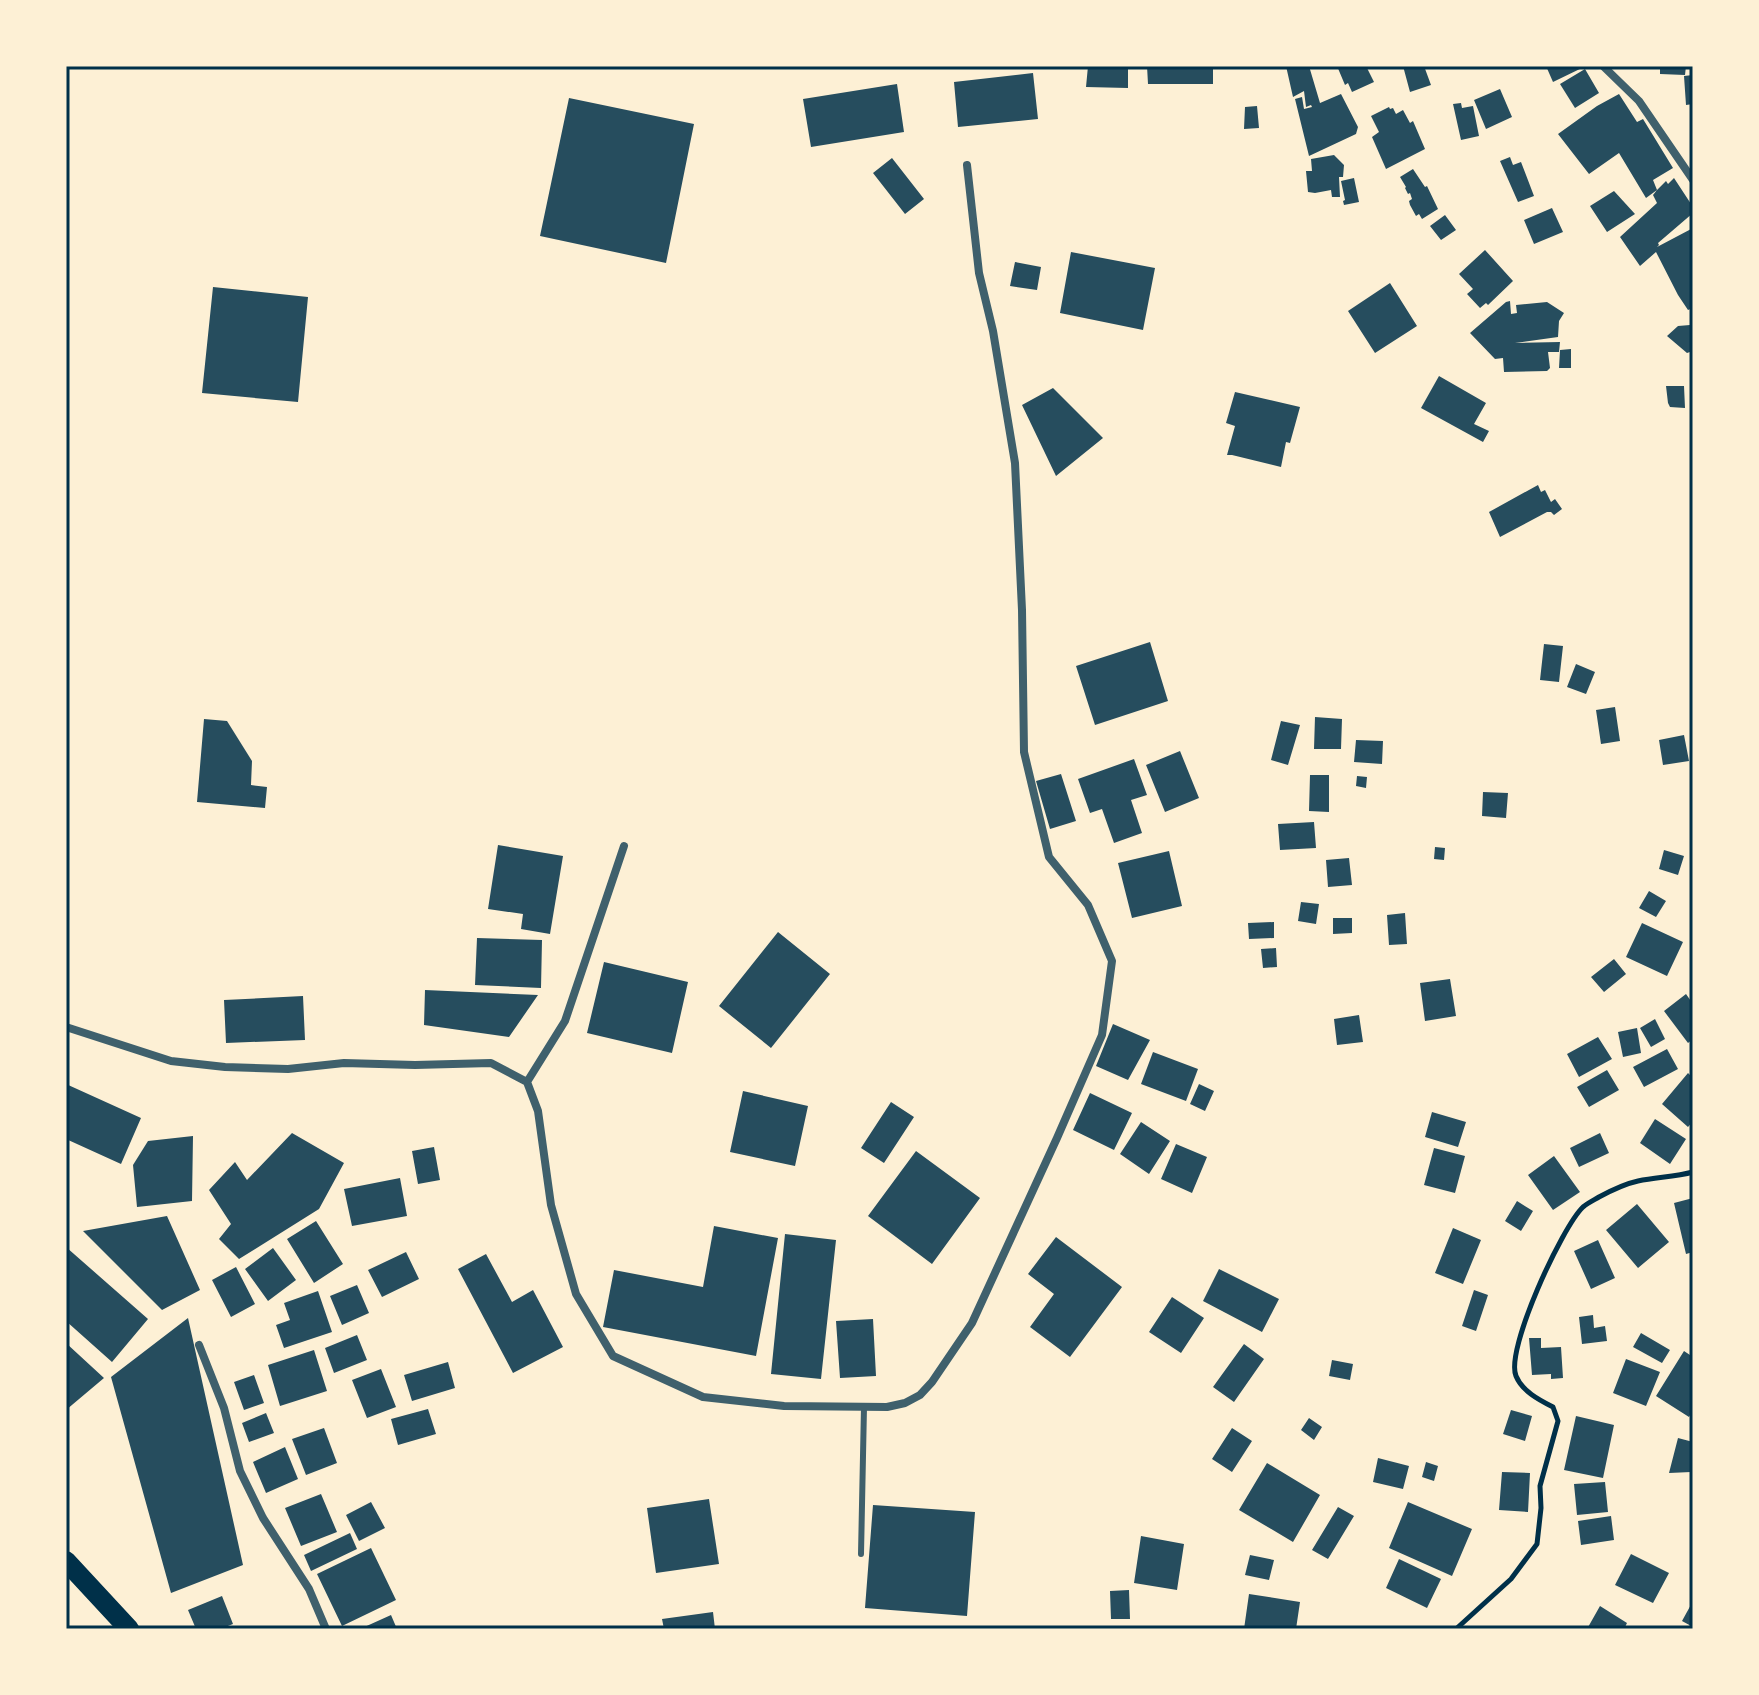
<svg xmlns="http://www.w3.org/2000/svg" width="1759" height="1695" viewBox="0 0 1759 1695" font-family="Cabin,sans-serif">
<rect width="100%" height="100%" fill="#fdf0d5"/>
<path fill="#264d5e" d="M1088,66H1128V88L1086,87Z
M1147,66H1213V84H1148Z
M1286,66H1309L1320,103L1341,94L1358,127L1356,134L1309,156L1295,99L1302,97L1304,109L1312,107L1311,105L1306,107L1304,91L1293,97Z
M1337,66H1366L1374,82L1352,92L1348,83L1345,85Z
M1403,66H1424L1431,85L1410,92Z
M1546,66H1586L1553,82Z
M1660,66H1686L1685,75L1660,74Z
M1585,69L1599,93L1575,108L1560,84Z
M1033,73L1038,119L958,127L954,82Z
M1693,75V104L1686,105L1684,76Z
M897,84L904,132L811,147L803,99Z
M1500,89L1512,117L1486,129L1474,100Z
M1619,94L1637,122L1643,119L1673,168L1653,180L1657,190L1666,181L1668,184L1674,178L1693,207V213L1658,243L1659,245L1657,247L1693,228V308L1688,310L1678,295L1656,252L1640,266L1620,237L1657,203L1653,195L1657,190L1646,198L1619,153L1589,174L1558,134L1597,106Z
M569,98L694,124L666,263L540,236Z
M1461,103L1462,108L1473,106L1479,136L1461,140L1453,104Z
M1257,106L1259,128L1244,129L1245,107Z
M1389,107L1390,109L1393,108L1396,114L1403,110L1410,123L1413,121L1425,149L1386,169L1372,137L1379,132L1371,116Z
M1334,155L1344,165L1343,177H1339L1340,197H1332L1331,190L1315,193L1308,192L1306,171H1312L1311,159Z
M1510,157L1513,165L1521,162L1534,196L1518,202L1500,161Z
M892,158L924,199L905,214L873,173Z
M1413,169L1425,187L1427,186L1438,209L1422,219L1419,214L1416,216L1410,205L1409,201L1412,199L1410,193L1408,194L1405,188L1406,187L1400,177Z
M1354,178L1359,202L1344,205L1343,201L1345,200L1341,181Z
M1614,191L1635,214L1607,232L1590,206Z
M1552,208L1563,232L1534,244L1524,220Z
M1445,215L1456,230L1441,240L1430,226Z
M1485,250L1513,281L1488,305L1486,303L1480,308L1467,294L1473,289L1459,274Z
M1071,252L1155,268L1143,330L1060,313Z
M1015,262L1041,267L1037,290L1010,286Z
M1390,283L1417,326L1375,353L1348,311Z
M213,287L308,297L298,402L202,393Z
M1510,301L1511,314L1517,313L1516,305L1547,302L1564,313L1559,321L1558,337L1515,343L1560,342L1559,352H1548L1550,368L1547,371L1504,372L1503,358L1495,359L1470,333L1506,302Z
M1693,323V354L1690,352L1687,353L1667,336L1678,326L1690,325Z
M1571,349V368H1559L1560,350Z
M1439,376L1486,403L1474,424L1489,431L1483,442L1421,408Z
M1666,386H1684L1685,408L1670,407L1668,403Z
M1053,388L1103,438L1056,476L1022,405Z
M1235,392L1300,407L1290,443L1286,442L1281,467L1232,455H1227L1235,426L1226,423Z
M1538,485L1541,492L1545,490L1551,502L1555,499L1562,509L1554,515L1551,512H1547L1500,537L1489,512Z
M1150,642L1168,701L1095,725L1076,666Z
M1544,644L1563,646L1559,682L1540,680Z
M1576,664L1595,672L1586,694L1567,687Z
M1615,707L1620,741L1601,744L1596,710Z
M1315,717L1342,719L1341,749H1314Z
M204,719L227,721L252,761L251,785L267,787L265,808L197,802Z
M1281,721L1300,725L1288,765L1271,760Z
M1684,735L1689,761L1663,765L1659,740Z
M1356,740L1383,741L1382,764L1354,762Z
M1180,751L1199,798L1165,812L1146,765Z
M1134,759L1147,795L1131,800L1142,833L1114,843L1102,809L1090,813L1078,779Z
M1061,774L1076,821L1050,829L1036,781Z
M1310,775H1329V812L1309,811Z
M1357,776L1367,777L1366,788L1356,786Z
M1483,792L1508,793L1506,818L1482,816Z
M1314,822L1316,848L1280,850L1278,824Z
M498,845L563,856L550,934L521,929L523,914L488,909Z
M1435,847L1445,848L1444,860L1434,859Z
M1664,850L1684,856L1678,875L1659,869Z
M1169,851L1182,906L1132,918L1118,863Z
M1349,858L1352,885L1328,887L1326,860Z
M1649,891L1666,901L1656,917L1639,908Z
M1301,902L1319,904L1316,924L1298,921Z
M1405,913L1407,944L1389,945L1387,915Z
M1333,918H1352V933L1333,934Z
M1274,922V938L1249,939L1248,923Z
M1642,923L1683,942L1667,976L1626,957Z
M778,932L830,974L771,1048L719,1006Z
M477,938L542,940L541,988L475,985Z
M1276,948L1277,967L1263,968L1261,949Z
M1614,959L1626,974L1604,992L1591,977Z
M604,962L688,982L672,1053L587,1033Z
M1450,979L1456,1016L1425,1021L1420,983Z
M425,990L538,995L509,1037L424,1025Z
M1686,994L1693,1004V1039L1688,1043L1664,1011Z
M303,996L305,1040L226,1043L224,1000Z
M1359,1015L1363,1042L1337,1045L1334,1019Z
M1655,1019L1665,1039L1651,1047L1640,1028Z
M1113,1024L1150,1040L1128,1080L1096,1066Z
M1637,1028L1641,1053L1623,1057L1618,1032Z
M1598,1037L1612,1059L1579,1077L1567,1054Z
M1667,1049L1678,1069L1644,1087L1633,1067Z
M1153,1052L1198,1069L1186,1101L1141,1084Z
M1607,1070L1619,1090L1589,1107L1577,1087Z
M1688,1073L1693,1078V1121L1688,1127L1662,1104Z
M66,1084L141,1118L121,1164L66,1139Z
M1199,1084L1214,1091L1205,1111L1190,1104Z
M743,1091L808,1106L795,1166L730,1152Z
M1090,1093L1132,1113L1114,1150L1073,1130Z
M891,1102L914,1117L884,1163L861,1148Z
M1432,1112L1466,1122L1458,1147L1425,1137Z
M1655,1119L1686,1139L1670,1164L1640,1143Z
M1141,1122L1170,1141L1149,1174L1120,1154Z
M292,1133L344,1163L319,1209L239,1259L219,1239L231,1224L209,1190L235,1162L247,1180Z
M1600,1133L1609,1153L1579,1167L1570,1148Z
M193,1136L192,1201L137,1207L133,1165L148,1141Z
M1176,1144L1207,1157L1192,1193L1161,1179Z
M434,1147L440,1180L418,1184L412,1151Z
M1434,1148L1465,1156L1455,1193L1424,1185Z
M916,1151L980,1198L932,1264L868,1216Z
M1554,1156L1580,1192L1553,1210L1528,1175Z
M400,1178L407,1216L352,1226L344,1189Z
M1693,1198V1252L1686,1254L1674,1203Z
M1517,1201L1533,1211L1521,1231L1505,1221Z
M1637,1204L1669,1242L1638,1268L1606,1230Z
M167,1216L200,1290L162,1310L83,1231Z
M316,1221L343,1264L314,1283L287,1239Z
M714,1226L778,1238L756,1356L603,1327L614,1270L703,1287Z
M1453,1228L1481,1240L1463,1284L1435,1273Z
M785,1234L836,1240L821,1379L771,1374Z
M1056,1237L1122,1287L1070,1357L1030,1327L1054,1294L1028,1274Z
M1598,1240L1615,1278L1591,1289L1574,1251Z
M66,1247L148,1319L112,1362L66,1321Z
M273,1248L296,1280L268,1301L245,1269Z
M406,1252L419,1279L382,1297L368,1270Z
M486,1254L512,1302L533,1290L563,1347L513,1373L458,1269Z
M236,1267L255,1304L231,1317L212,1280Z
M1219,1269L1279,1299L1262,1332L1203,1301Z
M357,1285L369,1313L342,1325L330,1296Z
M1474,1290L1488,1295L1476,1331L1462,1326Z
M318,1291L332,1332L284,1348L276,1325L290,1320L284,1303Z
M1172,1297L1204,1318L1181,1353L1149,1332Z
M1593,1315L1594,1328L1605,1326L1607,1341L1582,1344L1579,1317Z
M188,1318L243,1565L171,1593L111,1377Z
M873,1319L876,1376L840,1378L836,1321Z
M1641,1333L1670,1350L1662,1363L1633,1347Z
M357,1335L367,1360L334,1373L325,1348Z
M1529,1338H1541V1348L1561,1347L1563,1378L1551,1379V1374L1532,1375Z
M66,1343L104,1378L66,1410Z
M1244,1344L1264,1359L1234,1402L1213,1387Z
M314,1350L327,1391L280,1406L268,1365Z
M1684,1351L1693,1357V1410L1689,1417L1656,1396Z
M1626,1359L1660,1372L1646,1406L1613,1393Z
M1332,1360L1353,1364L1350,1380L1329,1376Z
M448,1362L455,1388L412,1401L404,1375Z
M381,1369L396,1407L367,1418L352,1380Z
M254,1375L264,1403L244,1410L234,1382Z
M428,1409L436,1434L398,1445L391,1419Z
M1511,1410L1532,1416L1525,1441L1503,1434Z
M266,1413L274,1433L249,1442L242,1423Z
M1576,1416L1614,1425L1603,1478L1564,1470Z
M1309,1418L1322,1427L1314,1440L1301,1430Z
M324,1428L337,1463L306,1475L292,1439Z
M1232,1428L1252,1441L1232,1472L1212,1459Z
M1678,1438L1693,1442V1463L1691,1472L1669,1473Z
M285,1447L298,1479L266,1493L253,1462Z
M1378,1458L1409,1466L1403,1489L1373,1482Z
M1426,1462L1438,1466L1434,1481L1422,1477Z
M1267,1463L1320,1495L1293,1542L1239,1510Z
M1502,1472L1530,1473L1528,1512L1499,1510Z
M1605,1482L1608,1512L1577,1515L1574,1484Z
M321,1494L337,1532L301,1546L285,1508Z
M709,1499L719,1564L656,1573L647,1508Z
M371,1502L385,1528L359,1541L346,1515Z
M1408,1502L1472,1529L1452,1576L1389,1548Z
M873,1505L975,1512L967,1616L865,1608Z
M1338,1507L1354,1516L1328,1559L1312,1550Z
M1611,1516L1614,1540L1581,1545L1578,1521Z
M350,1533L357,1549L311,1571L304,1555Z
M1141,1536L1184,1544L1177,1590L1134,1583Z
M371,1548L396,1600L342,1626L317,1574Z
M1631,1554L1669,1573L1653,1603L1615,1585Z
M1250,1555L1274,1560L1269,1580L1245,1575Z
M1399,1559L1441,1579L1427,1608L1386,1588Z
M1129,1590L1130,1619H1111L1110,1591Z
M1249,1594L1300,1602L1296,1629H1244Z
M222,1596L233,1624L220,1629H196L188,1610Z
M1693,1601V1627L1682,1621Z
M1600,1606L1627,1623L1624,1629H1587Z
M713,1612L715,1629H664L662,1619Z
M391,1615L397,1629H360Z"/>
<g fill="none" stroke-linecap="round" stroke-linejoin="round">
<path stroke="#003049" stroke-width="5" d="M1456,1629L1511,1579L1537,1544L1541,1508L1540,1486L1558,1421L1553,1407C1539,1400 1522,1391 1516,1376C1505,1350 1562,1227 1583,1207C1588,1203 1594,1200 1599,1197C1612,1190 1624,1184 1638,1181C1657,1177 1675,1177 1693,1172"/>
<path stroke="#3f606c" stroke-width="6" d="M861,1554L864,1407"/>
<path stroke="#3f606c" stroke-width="8" d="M1603,66L1639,101L1693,180
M66,1027L171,1061L225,1067L288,1069L344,1063L415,1065L491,1063L527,1082L538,1111L551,1205L576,1294L613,1356L703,1397L784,1406L887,1407L905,1403L920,1395L932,1382L972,1323L1057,1138L1102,1035L1112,961L1088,905L1049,857L1024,752L1022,610L1015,463L993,331L979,273L967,165
M527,1082L565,1021L624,846
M199,1345L224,1408L240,1471L263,1518L309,1589L326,1629"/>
<path stroke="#003049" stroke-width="20" d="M66,1561L129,1629"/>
</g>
<rect width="1759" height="1695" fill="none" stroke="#fdf0d5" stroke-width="136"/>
<rect x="68" y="68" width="1623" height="1559" fill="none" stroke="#003049" stroke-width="3"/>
</svg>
